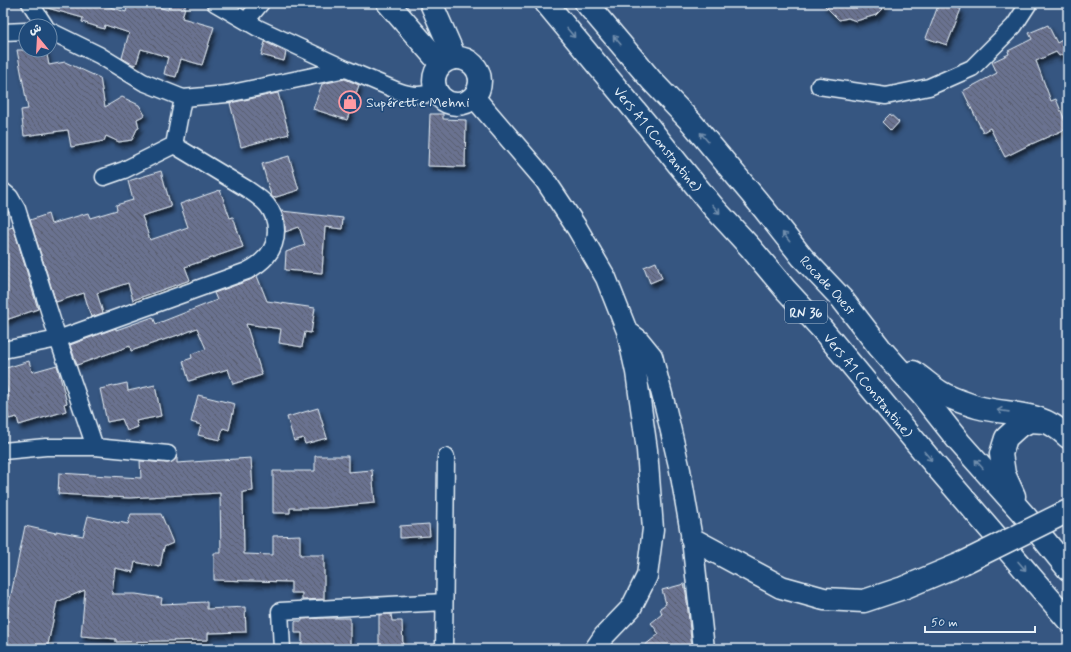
<svg xmlns="http://www.w3.org/2000/svg" width="1071" height="652" viewBox="0 0 1071 652" font-family="Mynerve,'Playpen Sans Arabic',sans-serif">
<defs>
<pattern id="building-back-hatch" width="6" height="6" patternUnits="userSpaceOnUse"><rect width="6" height="6" fill="#6b7290"/><path d="M-1 5l2 2M0 0l6 6M5-1l2 2" fill="none" stroke="#585d6d"/></pattern>
<filter id="shadow"><feDropShadow dx="2.5" dy="4.5" stdDeviation="2" flood-color="#0009"/></filter>
</defs>
<rect width="100%" height="100%" fill="#365681"/>
<filter id="ink" filterUnits="userSpaceOnUse"><feTurbulence type="fractalNoise" baseFrequency=".025" numOctaves="2"/><feDisplacementMap in="SourceGraphic" scale="8" xChannelSelector="R" yChannelSelector="G"/><feConvolveMatrix kernelMatrix="1 2 1 2 8 2 1 2 1" color-interpolation-filters="sRGB"/></filter>
<g filter="url(#ink)">
<path fill="url(#building-back-hatch)" stroke="#e8f1f8" filter="url(#shadow)" d="M42,3H97L126,12L128,3H145L168,10L170,3H186L182,18L214,27L202,65L181,59L176,77L164,74L168,57L141,49L136,65L132,64L122,58L129,33L105,25L104,29L82,22L83,18L44,7Z
M822,3H888L876,15L856,21L848,18L839,20Z
M939,3H944L961,9L947,45L926,38Z
M1048,25L1057,43L1062,40L1068,51L1059,56L1056,52L1036,61L1051,101L1056,99L1068,128L1027,146L1005,157L990,128L983,132L963,91L997,73L992,62L1009,54L1008,51L1032,39L1029,33Z
M265,42L286,52L284,61L261,55Z
M17,50H46L49,65L65,62L100,78L105,107L122,97L139,105L145,115L137,119L139,128L137,129L132,140L119,142L106,136L104,141L71,147L68,130L24,136L21,110L28,109Z
M345,79L359,85L347,120L313,109L322,84Z
M278,93L289,134L241,147L230,103Z
M430,114H443V119L466,120L465,167L428,166Z
M890,114L899,122L891,131L882,122Z
M289,156L299,190L273,198L271,195L262,164Z
M161,171L171,207L142,216L150,240L188,227L180,204L220,190L230,218L233,217L243,247L185,267L190,280L133,300L128,283L97,293L103,313L91,317L84,293L56,302L30,220L48,214L51,224L88,213L90,218L117,210L116,205L133,200L128,181Z
M282,211L343,218L342,229L325,227L322,273L285,270L286,252L305,245L299,227L285,232V221Z
M13,226L38,309L3,321V229Z
M656,262L662,278L650,283L644,267Z
M257,276L267,301L315,308L311,333L305,332L302,347L279,343L281,329L246,324L262,375L233,384L228,369L189,381L183,361L192,358L191,354L206,349L197,328L178,336V335L131,351L130,346L77,365L70,345L116,328V330L153,317L156,324L217,300L214,293L250,280Z
M29,361L32,372L57,365L67,403L64,404L66,411L19,425L17,417L9,419L3,398L9,397L3,375V369Z
M127,383L128,391L155,385L161,416L136,421L138,427L127,431L122,419L107,422L100,389Z
M198,395L235,404L229,430L223,428L220,440L198,435L201,425L191,422Z
M318,408L327,438L305,444L303,438L294,441L287,417Z
M315,456H348V472L372,470L375,503L323,508H290V513H273V471H315Z
M177,457V463L251,458L253,491L243,492L244,554L273,555V536L300,535V555H324V599L302,600V593H291V582L214,580V553H221L220,493L129,498L58,494L59,473L141,478L140,461L167,463L172,462Z
M131,514H161L173,543L164,547L160,567L135,562L133,572L115,568L112,594H136L162,598L161,604L207,602V609L245,607L246,632L208,633V640L116,642V639L81,636L85,590L57,602L47,649H3V634L25,526L56,533V531L83,536L88,516L119,523V522L128,524Z
M429,524L430,536L400,538V526Z
M684,584L686,593L692,649H640L659,634L651,623L662,614L660,608L666,604L662,590Z
M391,614L392,621H402L403,649H379V615Z
M324,618H350V649H302V633H295V621H302V619Z"/>
<g fill="none" stroke-linecap="round" stroke-linejoin="round">
<g stroke="#e8f1f8" stroke-width="19">
<path id="minor" d="M30,3L45,26
M215,3L258,28L346,69L398,91C412,96 422,96 436,92
M246,21L261,3
M50,31L99,55L143,82L183,98L227,94L346,69
M3,32L26,31
M819,86L886,96L929,87L972,68L1014,26L1029,3
M104,177L124,170L174,145
M3,191L10,197L17,209L58,339L95,447
M3,350L58,339L247,271C255,267 261,263 267,256C279,242 279,219 267,205C261,198 254,194 247,189L174,145L183,98
M3,451L46,447H95L168,454
M282,649L280,611L444,602
M444,649L446,457"/>
</g>
<g stroke="#e8f1f8" stroke-width="23">
<path id="tertiary" d="M474,97L545,180L577,228L606,278L627,331L639,340L652,356L666,410L680,470L692,539L704,649
M595,649L604,636L631,608L647,576L653,529L647,450L636,372L627,331"/>
</g>
<g stroke="#e8f1f8" stroke-width="25">
<path id="secondary" d="M388,3L441,64
M434 81a23 23 0 1 1 46 0a23 23 0 1 1-46 0Z"/>
</g>
<g stroke="#e8f1f8" stroke-width="25">
<g id="trunk">
<path d="M431,3L455,58"/>
<path id="s1" d="M546,3L648,126L679,165L715,209L750,247L786,290L821,328L929,458L1068,620"/>
<path id="s2" d="M586,3L652,81L692,123L764,209L802,257L842,299L880,348L922,395L960,443L1025,516L1068,569"/>
<path d="M913,372C922,378 931,386 940,392C951,399 965,403 977,407C1012,416 1039,409 1068,437"/>
<path d="M1014,496L1004,474L1001,454L1006,438L1018,427L1030,421L1045,422"/>
<path d="M692,539L781,587L824,599L864,601L903,588L963,563"/>
</g>
</g>
<use href="#minor" stroke="#1f4a7a" stroke-width="16"/>
<use href="#tertiary" stroke="#1f4a7a" stroke-width="20"/>
<use href="#secondary" stroke="#1f4a7a" stroke-width="22"/>
<use href="#trunk" stroke="#1f4a7a" stroke-width="22"/>
<g stroke="#e8f1f8" stroke-width="25" stroke-linecap="butt">
<path id="trunk-bridge" d="M963,563L1068,511"/>
</g>
<use href="#trunk-bridge" stroke="#1f4a7a" stroke-width="22"/>
</g>
<defs><path id="oneway-shaft" d="M-6 0H5M1.5-3L5.5 0L1.5 3" fill="none" stroke-width="1.6" stroke-linecap="round" stroke-linejoin="round"/></defs>
<g stroke="#6f8dac">
<use href="#oneway-shaft" transform="translate(571 33) rotate(50)"/>
<use href="#oneway-shaft" transform="translate(617 40) rotate(-130)"/>
<use href="#oneway-shaft" transform="translate(704 137) rotate(-130)"/>
<use href="#oneway-shaft" transform="translate(716 209) rotate(49)"/>
<use href="#oneway-shaft" transform="translate(786 237) rotate(-128)"/>
<use href="#oneway-shaft" transform="translate(1003 411) rotate(-172)"/>
<use href="#oneway-shaft" transform="translate(928 456) rotate(50)"/>
<use href="#oneway-shaft" transform="translate(979 464) rotate(-132)"/>
<use href="#oneway-shaft" transform="translate(1022 566) rotate(49)"/>
</g>
</g>
<defs>
<g id="shop-ring" transform="scale(1.15)"><circle r="9.5" fill="#1f4a7a" stroke="#ff9aa2" stroke-width="1.5"/><path d="M-5-2.5h2.3a2.7 3.5 0 0 1 5.4 0H5L5.5 6h-11ZM-1.5-2.5h3a1.5 2.3 0 0 0-3 0Z" fill="#ff9aa2"/></g>
</defs>
<g fill-rule="evenodd">
<use href="#shop-ring" x="350" y="102"/>
</g>
<g text-anchor="middle" stroke-width="3" stroke-linejoin="round" paint-order="stroke">
<rect fill="#1f4a7a" stroke="#acbfd2" stroke-width="1" x="785" y="301" width="42" height="22" rx="3"/>
<g font-size="13" font-weight="bold" fill="#e8f1f8">
<text x="806" y="317">RN 36</text>
</g>
<g font-size="14" fill="#e8f1f8" stroke="#1f4a7a" text-anchor="start">
<text x="366" y="107">Supérette Mehni</text>
</g>
<g font-size="14" fill="#e8f1f8" stroke="#1f4a7a">
<text dy="5" stroke="none"><textPath href="#s1" startOffset="176">Vers A1 (Constantine)</textPath></text>
<text dy="5" stroke="none"><textPath href="#s2" startOffset="372">Rocade Ouest</textPath></text>
<text dy="5" stroke="none"><textPath href="#s1" startOffset="500">Vers A1 (Constantine)</textPath></text>
</g>
</g>
<rect width="1071" height="652" fill="none" stroke="#1f4a7a" stroke-width="16"/>
<rect x="8" y="8" width="1055" height="636" fill="none" stroke="#e8f1f8" stroke-width="1.5" filter="url(#ink)"/>
<g transform="translate(38 38) rotate(342)"><circle r="19" fill="#1f4a7a" stroke="#6f8dac"/>
<path d="M0-3L7 15L0 10L-7 15Z" fill="#ff9aa2"/>
<text y="-6" font-size="11" font-weight="bold" text-anchor="middle" fill="#e8f1f8">ش</text>
</g>
<path d="M925 626v6h110v-6" fill="none" stroke="#e8f1f8" stroke-width="2"/>
<text x="931" y="626" font-size="12" fill="#e8f1f8" stroke="#1f4a7a" stroke-width="3" paint-order="stroke">50 m</text>
</svg>
